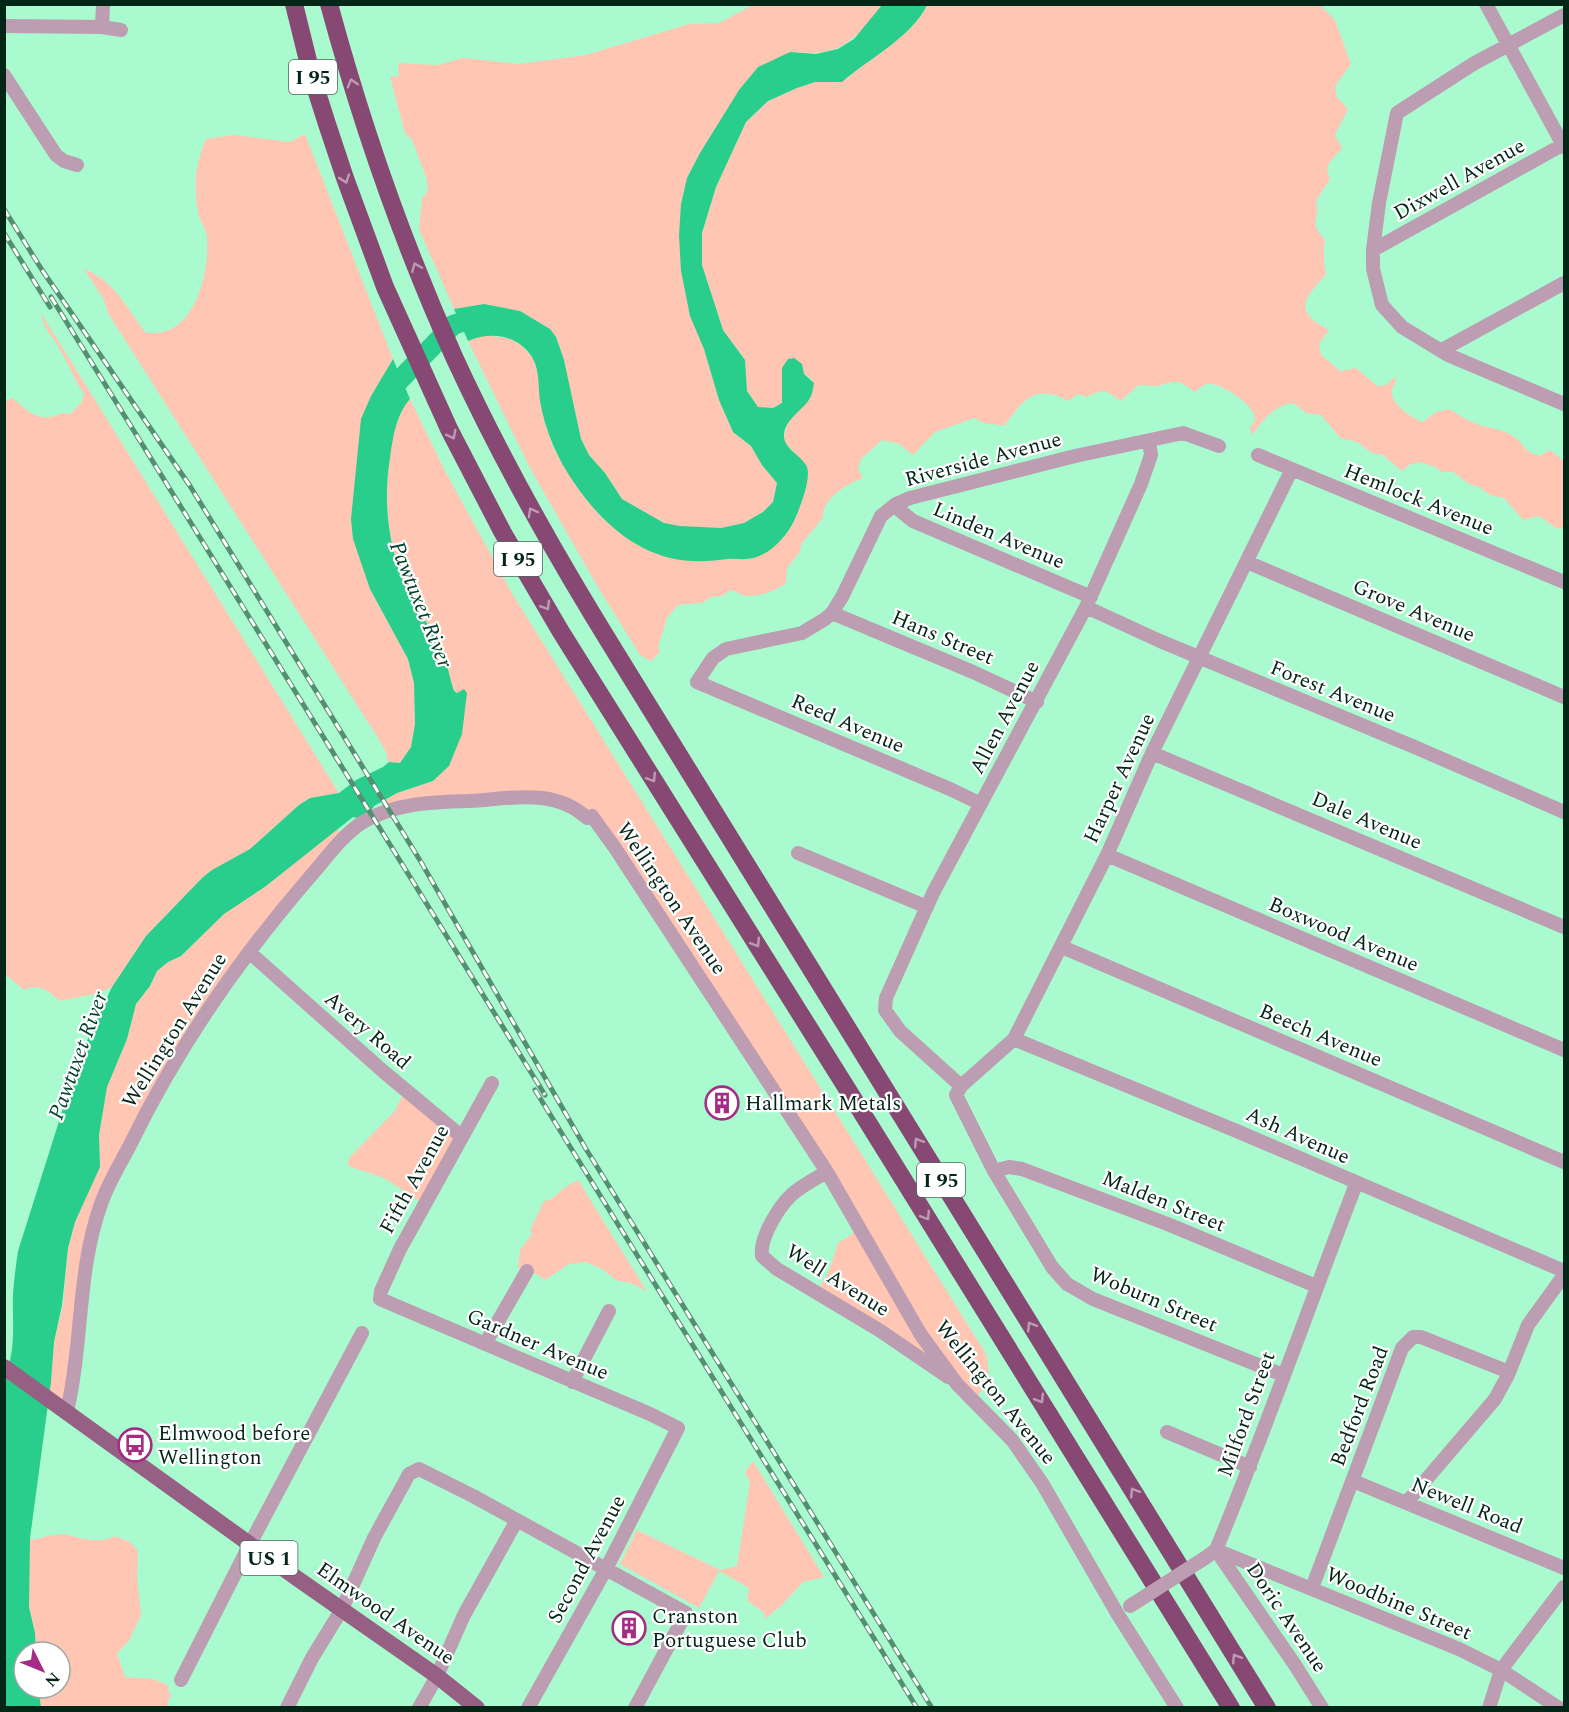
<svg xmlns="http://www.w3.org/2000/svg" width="1569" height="1712" viewBox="0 0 1569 1712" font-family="Spectral,serif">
<rect width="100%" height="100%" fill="#a9facf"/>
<path fill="#ffc7b3" d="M753,5H882C879,12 873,18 867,24C842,52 827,55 790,52L693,167L687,178L680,218L681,271L719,400L733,432L751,446L762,465L777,483L773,502L763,512L744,523L721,528L680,526L664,523L622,499L605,473L589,455L581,439L564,360L556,337L550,329L520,311L484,304L454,309L419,229L422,199L428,190L426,177L412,140L405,133L390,77L399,76L398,63L437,65L463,58L519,64L586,55L689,24L719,23Z
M927,5H1320L1335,20L1351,64L1335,86L1337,97L1348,109L1335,135L1342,148L1329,163L1327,171L1330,179L1316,201C1321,220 1307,220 1325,240C1323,247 1324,268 1326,274C1305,299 1291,310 1329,330L1319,344L1321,355L1340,371L1356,368L1377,386L1386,385L1394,378H1397C1395,383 1392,388 1392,393C1392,405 1413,419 1423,422L1436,412L1449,409C1459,415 1471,423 1483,426C1497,430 1505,429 1518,440C1526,448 1526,453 1540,456L1550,450L1564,461V527L1557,529L1539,516L1523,520L1504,498L1490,495L1479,487L1469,484L1453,472H1442L1435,467L1420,462L1409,465L1402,471L1383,455L1372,453L1357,442L1340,438L1321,415L1306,413L1293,403C1273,406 1264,419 1252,435L1250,428C1251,425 1254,423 1255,420C1257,406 1219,381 1207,384C1203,385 1199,389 1195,392L1180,382H1171L1158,386L1138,385L1121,401C1105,390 1105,388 1087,397L1078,394L1068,401C1035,383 1023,400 1004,426C991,422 990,428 975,418L935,432L913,455L899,444L882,440L861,459L858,469L863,478C847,484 822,498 823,518L802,543L799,553L787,568L786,583C778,590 757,598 745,596C741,595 736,591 731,590L722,596L711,597L702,603L678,605L667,618L658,647L660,652L651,661L640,655L596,584L530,468L468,341L480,335L509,338L522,346L533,358L539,377L540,400L545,424L554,449L575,484L602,518L734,558L746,560L779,542L794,522L806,489L808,471L806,465L785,443L784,435L788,422L811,397L812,379L804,374L782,368V403L773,408H758L747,391L745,360L723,330L702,265V234L716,187L746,122L768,101L797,88L815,82H842C868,59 912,37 927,5Z
M305,134L393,359L371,396L370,589L408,659L414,683L415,724L411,747L400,763L388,762L386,752L378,738L109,315L104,300L84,269C114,280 127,308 145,332C193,342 210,274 207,238C207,230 201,224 199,216C197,209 196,201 196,193C194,174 199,156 206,139L233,135L290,142Z
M41,313L339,793L310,798L299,805L250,849L212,870L203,877L146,936L112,987L99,993L60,1001C48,991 40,983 24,990L5,974L4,402L12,398C24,407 34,420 51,417C60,415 60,412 70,414L82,402L84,394C73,377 67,360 56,343C49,332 43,327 41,313Z
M410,399L445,471L513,595L986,1354C991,1377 989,1382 975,1399L819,1288L829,1271L838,1243L860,1229L588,819L538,798L384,810L382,802L397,793L433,781L457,693L454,691C449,677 447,661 441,647C431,625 413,606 404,584C387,541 384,498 390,453C393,434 397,413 410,399Z
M337,829L344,837L212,1006L100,1206L68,1408L48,1394L51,1382L54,1342L63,1305L68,1248L75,1222L100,1167L99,1135L107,1087L127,1039L136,1004L150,986L157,971L168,962L181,956L224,914L266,886Z
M403,1094L461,1136L421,1202L384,1178L348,1166L349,1158L395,1111Z
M578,1180L646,1290V1291L633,1284L616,1280L602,1269L585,1262L569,1264L545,1280L538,1275L518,1268L520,1250L532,1234L530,1230L544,1201L552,1199L564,1188Z
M753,1461L824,1577L803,1582L782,1605L765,1619L764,1613L747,1600L749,1588L719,1571L699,1608L620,1564L637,1530L720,1570L737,1566L750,1482L745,1472Z
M65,1534C82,1539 99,1544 115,1536L130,1542L138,1551L137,1577L141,1615L129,1641L117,1653L125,1677L153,1679L168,1685L169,1694L171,1693V1696L168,1701V1707H41L38,1688H60V1652H36L35,1633L29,1607V1538L33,1540L47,1536Z"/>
<path fill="#29cd8c" d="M882,5H927C912,37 868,59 842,82H815L797,88L768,101L746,122L716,187L702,233V265L723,330L745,360L747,391L758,407L773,408L782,403V368L788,359L794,358L802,364L804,374L814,383C813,387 813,392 811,396C805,410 783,419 784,437C785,449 800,455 806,465C813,476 799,510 794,521C785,539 767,558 746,559C740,560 734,558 728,559C717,560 704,562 692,561C642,559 602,524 575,484C558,460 545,431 540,401C538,387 540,370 532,357C518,335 491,331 468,341L454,309L484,304L520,311L550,329L556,337L564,360L581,439L589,455L605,473L622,499L664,523L680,526L721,528L744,523L763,512L773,502L777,483L762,465L751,446L733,432L719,400L704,349L690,316L681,271L679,235L681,204L687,178L700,153L739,90L758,67L790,52L816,54L838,49L854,39Z
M393,359L410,399C396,415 393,437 390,458C383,501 388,543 404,584C413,606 431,625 441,647C447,661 449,676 454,691L457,693L464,689L467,693L462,734L449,766L433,781L397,793L374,806L369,814L362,819L353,817L266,886L224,914L181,956L168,962L157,971L150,986L136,1004L127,1039L107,1087L99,1135L100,1167L75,1222L68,1248L62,1305L54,1342L51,1382L30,1538L29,1607L35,1633L36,1652H24V1688H38L41,1707L5,1708L4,1378C17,1350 12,1323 13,1294C14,1279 16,1265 18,1251L79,1058L112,987L146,936L203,877L212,870L250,849L299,805L310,798L339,793L356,780L383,767L389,762L400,763L411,747L415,724L414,683L408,659L370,589L353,539L351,519L361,419L371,396Z"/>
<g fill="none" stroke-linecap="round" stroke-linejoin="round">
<path stroke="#29cd8c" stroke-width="20" d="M386,399L389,391L453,325L477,317L485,318"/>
<path stroke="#bc9db1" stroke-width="14" d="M1486,4L1564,147
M1564,15L1473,64L1397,113L1379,203L1373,250V269L1382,305L1402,327L1448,355L1564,404
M4,26L102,27L121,30
M102,27L103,4
M4,75L56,155L64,161L77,165
M1373,250L1564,144
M1442,350L1564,283
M1258,455L1564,582
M896,504L897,508L913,521L1091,597
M1247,562L1564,697
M1086,607L1160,641L1417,748L1564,812
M832,613L973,672L1037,702
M1152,753L1564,927
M981,804L950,789L697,682L713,658L726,649L802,633L825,619L832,613L842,597L881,516L896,504L910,498L1075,456L1183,433L1219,446
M798,853L927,907
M1107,855L1564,1050
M1062,947L1564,1162
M249,952L384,1072L461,1136
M1014,1039L1239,1132L1564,1271
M492,1083L400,1249L381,1291L380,1299L650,1414L678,1428L606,1569L528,1708
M961,1086L900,1031L885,1010L886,998L933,893L1086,607L1141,484L1151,455L1149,441
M994,1171L1009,1167L1022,1169L1170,1225L1316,1286
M827,1172C796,1189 784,1196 768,1229C764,1239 761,1245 762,1256L777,1269L879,1330L948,1377
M485,1344L527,1271
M1283,1375L1093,1299L1067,1284L1052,1267L994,1171L956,1095L961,1086L1014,1039L1107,855L1152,753L1292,469
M572,1382L609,1311
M67,1411C83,1344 77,1270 101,1204C108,1183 121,1163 131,1143C178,1047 239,959 309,878C325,860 342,835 363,822C395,803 432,802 469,801C509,799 554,787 587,818L592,816L615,848L827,1172L921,1335L957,1384L1012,1440L1042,1483L1117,1613L1177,1708
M1167,1432L1250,1467
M1353,1481L1564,1568
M1407,1502L1495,1399L1508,1375L1528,1325L1564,1275
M1216,1550L1459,1649L1501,1670L1559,1708
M1216,1550L1295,1665L1322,1708
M1205,1558L1216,1550C1266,1429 1309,1306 1356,1184
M1312,1588L1402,1348L1413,1337H1421L1509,1372
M181,1680L250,1544L362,1333
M287,1708L312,1658L342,1609L374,1538L409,1474L419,1469L473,1496L686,1613L635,1708
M419,1708L437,1676L464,1615L517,1520
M1489,1708L1501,1670L1564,1587"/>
<path stroke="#966084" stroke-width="16" d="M4,1367L298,1579L437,1676L477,1708"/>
<path stroke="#874973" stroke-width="18" d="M294,4L312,77L327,124L345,178L385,287L449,429L503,533L561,632L846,1087L1231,1708
M329,4C362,126 403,244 455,359C502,461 557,558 616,653L1267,1708"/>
<g stroke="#558f72" stroke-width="5">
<path id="rail" d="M4,209L42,270L190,486L421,862L586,1149L932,1708
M4,233L50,307
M51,297L545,1095
M535,1090L917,1708"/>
</g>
<use href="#rail" stroke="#fff" stroke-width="3" stroke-dasharray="9" stroke-linecap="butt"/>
<path stroke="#bc9db1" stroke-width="14" d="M1130,1606L1205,1558"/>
</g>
<defs><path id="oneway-chevron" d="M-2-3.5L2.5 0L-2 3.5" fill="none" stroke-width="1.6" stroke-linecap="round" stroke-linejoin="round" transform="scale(1.5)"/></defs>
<g stroke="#bd9bb2">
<use href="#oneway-chevron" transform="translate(352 83) rotate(-107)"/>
<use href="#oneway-chevron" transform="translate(345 179) rotate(71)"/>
<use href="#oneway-chevron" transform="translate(416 267) rotate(-112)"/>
<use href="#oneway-chevron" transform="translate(452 435) rotate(63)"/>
<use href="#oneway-chevron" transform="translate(532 512) rotate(-119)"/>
<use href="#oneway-chevron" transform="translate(546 606) rotate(59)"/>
<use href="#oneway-chevron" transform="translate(652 778) rotate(58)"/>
<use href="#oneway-chevron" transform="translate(756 943) rotate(58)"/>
<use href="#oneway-chevron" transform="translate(918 1142) rotate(-122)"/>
<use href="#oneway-chevron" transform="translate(926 1216) rotate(58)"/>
<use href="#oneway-chevron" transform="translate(1031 1326) rotate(-122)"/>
<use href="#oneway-chevron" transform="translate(1040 1399) rotate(58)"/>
<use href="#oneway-chevron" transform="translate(1134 1492) rotate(-122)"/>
<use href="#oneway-chevron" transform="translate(1236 1658) rotate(-122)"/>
</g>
<defs>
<g id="building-ring" transform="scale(1.725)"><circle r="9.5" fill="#fff" stroke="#a32c84" stroke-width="1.5"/><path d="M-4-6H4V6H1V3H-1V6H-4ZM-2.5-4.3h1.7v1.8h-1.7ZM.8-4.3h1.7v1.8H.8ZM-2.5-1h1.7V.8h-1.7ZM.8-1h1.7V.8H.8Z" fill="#a32c84"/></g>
<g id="bus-ring" transform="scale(1.725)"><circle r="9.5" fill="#fff" stroke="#a32c84" stroke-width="1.5"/><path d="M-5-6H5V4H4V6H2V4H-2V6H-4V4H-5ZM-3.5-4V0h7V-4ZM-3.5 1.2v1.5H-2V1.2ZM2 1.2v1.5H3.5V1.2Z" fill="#a32c84"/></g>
</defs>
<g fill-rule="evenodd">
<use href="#building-ring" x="722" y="1103"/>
<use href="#bus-ring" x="135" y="1445"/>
<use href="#building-ring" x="629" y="1628"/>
</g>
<g text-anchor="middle" stroke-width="4.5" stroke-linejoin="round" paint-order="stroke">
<g fill="#fff" stroke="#4f675d" stroke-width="1.5">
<rect x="289" y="60" width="48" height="34" rx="4.5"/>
<rect x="494" y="542" width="48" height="34" rx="4.5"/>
<rect x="917" y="1163" width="48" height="34" rx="4.5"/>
<rect x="240.5" y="1541" width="57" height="34" rx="4.5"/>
</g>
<g font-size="20" font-weight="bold" fill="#032617">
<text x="313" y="84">I 95</text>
<text x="518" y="566">I 95</text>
<text x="941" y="1187">I 95</text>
<text x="269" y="1565">US 1</text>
</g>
<g font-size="21" fill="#032617" stroke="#fff">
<text transform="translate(1459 179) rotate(-29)" y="7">Dixwell Avenue</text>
<text transform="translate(983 459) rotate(-15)" y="7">Riverside Avenue</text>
<text transform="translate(1419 499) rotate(22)" y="7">Hemlock Avenue</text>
<text transform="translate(999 535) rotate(23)" y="7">Linden Avenue</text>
<text transform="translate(1414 610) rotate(23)" y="7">Grove Avenue</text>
<text transform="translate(943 637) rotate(23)" y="7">Hans Street</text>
<text transform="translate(1333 691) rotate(22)" y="7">Forest Avenue</text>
<text transform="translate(1004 717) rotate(-62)" y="7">Allen Avenue</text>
<text transform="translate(848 723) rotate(23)" y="7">Reed Avenue</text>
<text transform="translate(1119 778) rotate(-65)" y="7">Harper Avenue</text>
<text transform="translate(1367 820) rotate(23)" y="7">Dale Avenue</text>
<text transform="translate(672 898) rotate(56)" y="7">Wellington Avenue</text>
<text transform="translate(1344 934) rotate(23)" y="7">Boxwood Avenue</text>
<text transform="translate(174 1030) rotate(-58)" y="7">Wellington Avenue</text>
<text transform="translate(368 1030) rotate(41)" y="7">Avery Road</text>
<text transform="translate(1321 1035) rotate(23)" y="7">Beech Avenue</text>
<text transform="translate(1298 1135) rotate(24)" y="7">Ash Avenue</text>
<text transform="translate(414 1179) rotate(-61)" y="7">Fifth Avenue</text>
<text transform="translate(1164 1201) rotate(22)" y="7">Malden Street</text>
<text transform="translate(838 1280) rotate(32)" y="7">Well Avenue</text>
<text transform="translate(1154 1299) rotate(23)" y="7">Woburn Street</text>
<text transform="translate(538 1344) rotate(23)" y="7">Gardner Avenue</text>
<text transform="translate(996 1392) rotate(51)" y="7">Wellington Avenue</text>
<text transform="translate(1359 1406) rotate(-69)" y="7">Bedford Road</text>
<text transform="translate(1246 1414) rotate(-70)" y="7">Milford Street</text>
<text transform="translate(1467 1505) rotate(22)" y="7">Newell Road</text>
<text transform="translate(586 1559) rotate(-62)" y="7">Second Avenue</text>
<text transform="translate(1399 1603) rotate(23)" y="7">Woodbine Street</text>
<text transform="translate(386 1613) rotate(35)" y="7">Elmwood Avenue</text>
<text transform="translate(1287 1617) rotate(56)" y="7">Doric Avenue</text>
</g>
<g font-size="21" fill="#032617" stroke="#fff" text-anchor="start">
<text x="745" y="1110">Hallmark Metals</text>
<text x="158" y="1440">Elmwood before<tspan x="158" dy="24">Wellington</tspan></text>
<text x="652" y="1623">Cranston<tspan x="652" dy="24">Portuguese Club</tspan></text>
</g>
<g font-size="22" font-style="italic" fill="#004229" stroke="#fff">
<text transform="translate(422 604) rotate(68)" y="8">Pawtuxet River</text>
<text transform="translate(77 1055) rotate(-70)" y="8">Pawtuxet River</text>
</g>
</g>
<rect width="1569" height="1712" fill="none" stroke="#032617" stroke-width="12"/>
<g transform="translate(42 1670) rotate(133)"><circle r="28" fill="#ffffff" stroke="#9aa8a2" stroke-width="1.5"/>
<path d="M0-4.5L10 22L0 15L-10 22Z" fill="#a32c84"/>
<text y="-9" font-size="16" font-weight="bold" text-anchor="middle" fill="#032617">N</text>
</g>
</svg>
